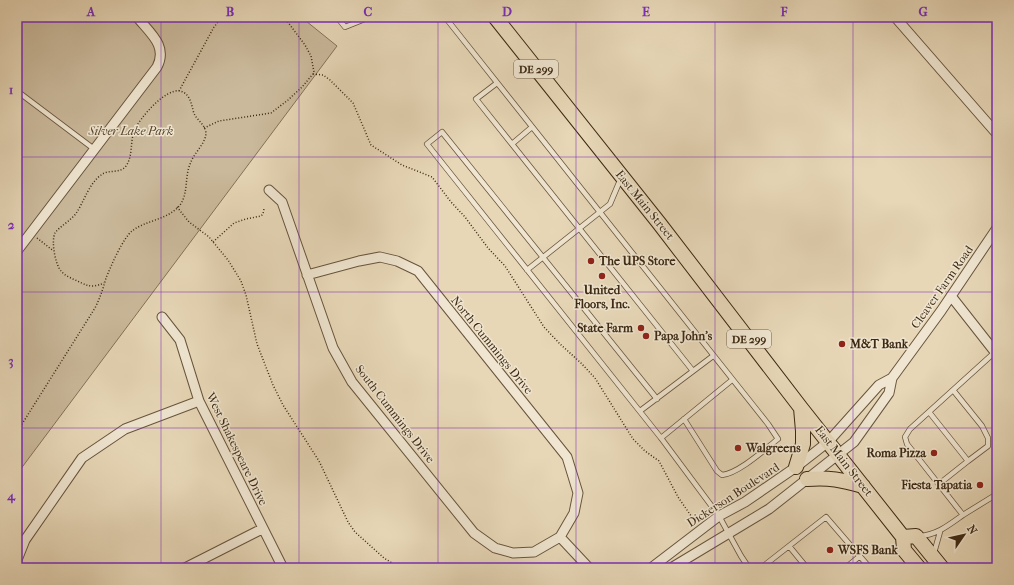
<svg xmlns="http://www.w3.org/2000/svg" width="1014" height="585" viewBox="0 0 1014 585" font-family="'IM FELL French Canon',serif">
<rect width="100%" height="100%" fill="#e7d7b7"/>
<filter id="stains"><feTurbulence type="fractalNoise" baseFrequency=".005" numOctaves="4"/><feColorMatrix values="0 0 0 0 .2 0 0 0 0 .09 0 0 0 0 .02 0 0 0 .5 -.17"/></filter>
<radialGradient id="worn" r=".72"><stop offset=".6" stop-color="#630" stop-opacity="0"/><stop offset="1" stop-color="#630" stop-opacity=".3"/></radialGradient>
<path fill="#cab99b" stroke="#847157" d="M17,17H301L337,46L17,474Z"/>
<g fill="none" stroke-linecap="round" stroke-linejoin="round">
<g stroke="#68543c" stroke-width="6">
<path id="lane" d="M337,17L345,27L370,17
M445,17L768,424L778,439C764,450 739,473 722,475L717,471L684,419
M497,83L476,99L693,371
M17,91L94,149
M512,144L532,127
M527,270L610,204L621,178
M995,352L910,429L905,437L907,444L963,515L997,494
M995,352L997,365
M657,399L442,132L427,144L661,438L719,516L741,556L749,568
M640,411L713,356
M929,412L968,461L988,446V438L982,426L953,390
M661,438L732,380
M939,484L968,461
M919,536C937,535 949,525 963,515
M789,546L807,568
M934,553L940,532
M849,565L860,556
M761,568L826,517L870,568"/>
</g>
<g stroke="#68543c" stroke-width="11">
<path id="street" d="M895,17L997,134
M269,190L282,202L333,348L352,382L474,533L495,548L513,553L534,552L560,537L574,513L578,493L567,457L418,271L397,261L380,257L359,261L307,275
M17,251L157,67C168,46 150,33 137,17
M951,296L995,352L997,351
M162,317L180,340L199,401L283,568
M560,537L589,568
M17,560L25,540L82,458L125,429L199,401
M185,568L262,529
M651,568L719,516L745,502L796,467L828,442L879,385L892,378
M671,568L769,509L854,442L889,393L892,378L941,311L997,228"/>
</g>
<g stroke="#3d2913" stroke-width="16">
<path id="primary" d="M495,17L659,223L801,408L903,537L904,550L919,568
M796,467L803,444V431L801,408
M807,479C829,477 842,480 863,486
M903,537L916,536L942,568"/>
</g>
<path stroke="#3d2913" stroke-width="1.5" stroke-dasharray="1 2" stroke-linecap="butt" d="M313,74L323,75L330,80L353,103L371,145L402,165L432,177L451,202L465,217L488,248L505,266L544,327L560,344L581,363L595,378L633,439L645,451L659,461L678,497L696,523
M179,91L214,27L222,17
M204,128L219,121L271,113L288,100L302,87L313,74L314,72L311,56L305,45L284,17
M177,207L189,222L209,237L228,260L241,281L246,295L257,344L273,385L283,405L319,461L348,522L355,532L364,540L384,558L400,568
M37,238L51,249L54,251
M213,242L234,223L246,219L261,216L263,214L264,209
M17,432L95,308C100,298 103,289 106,278C111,266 123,238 132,231C146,220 168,220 180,205C189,192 184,176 191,162C194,153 206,143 206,133C205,123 195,120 193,110C191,102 189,93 180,91C165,88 139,119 134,131C130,143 133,156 126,166C120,174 108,169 101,175C89,184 85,199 77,212C72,220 60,226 55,233C51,241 55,264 61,271C64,275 69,277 73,279C87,285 89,289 104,283"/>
<use href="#lane" stroke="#efe5d0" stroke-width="4.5"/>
<use href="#street" stroke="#efe5d0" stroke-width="9"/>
<use href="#primary" stroke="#e7d7b7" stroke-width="14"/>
</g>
<path fill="none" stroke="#7b2cbf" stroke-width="1" stroke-opacity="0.55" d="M161,17V568M299,17V568M438,17V568M576,17V568M715,17V568M853,17V568M17,157H997M17,292H997M17,428H997"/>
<g fill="#8f2418" stroke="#efe5d0" stroke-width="1.5">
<circle cx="591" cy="261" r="4"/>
<circle cx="602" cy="276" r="4"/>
<circle cx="641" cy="328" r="4"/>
<circle cx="646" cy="336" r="4"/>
<circle cx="842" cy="344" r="4"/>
<circle cx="738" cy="448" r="4"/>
<circle cx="934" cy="453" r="4"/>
<circle cx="980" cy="485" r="4"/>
<circle cx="830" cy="550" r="4"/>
</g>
<g text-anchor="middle" stroke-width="3" stroke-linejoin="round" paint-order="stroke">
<g fill="#efe5d0" stroke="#72614c" stroke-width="1">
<rect x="514" y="60" width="44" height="18" rx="3"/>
<rect x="727" y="330" width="44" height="18" rx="3"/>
</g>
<g font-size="11" font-weight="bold" fill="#3d2913">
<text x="536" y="73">DE 299</text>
<text x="749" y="343">DE 299</text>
</g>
<g font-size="12" font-style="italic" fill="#59462e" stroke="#efe5d0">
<text x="131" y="135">Silver Lake Park</text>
</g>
<g font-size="12" fill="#3d2913" stroke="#efe5d0">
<text transform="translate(645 205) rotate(51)" y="4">East Main Street</text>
<text transform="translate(942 287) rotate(-55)" y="4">Cleaver Farm Road</text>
<text transform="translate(492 345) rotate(51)" y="4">North Cummings Drive</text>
<text transform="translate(395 414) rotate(52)" y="4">South Cummings Drive</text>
<text transform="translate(237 449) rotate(64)" y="4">West Shakespeare Drive</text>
<text transform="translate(844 461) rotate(52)" y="4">East Main Street</text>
<text transform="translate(733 495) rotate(-33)" y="4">Dickerson Boulevard</text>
</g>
<g font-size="12" font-weight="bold" fill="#3d2913" stroke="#efe5d0" text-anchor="start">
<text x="599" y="265">The UPS Store</text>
<text x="602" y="294" text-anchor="middle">United<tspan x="602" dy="14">Floors, Inc.</tspan></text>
<text x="633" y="332" text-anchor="end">State Farm</text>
<text x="654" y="340">Papa John's</text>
<text x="850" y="348">M&amp;T Bank</text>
<text x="746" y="452">Walgreens</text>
<text x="926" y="457" text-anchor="end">Roma Pizza</text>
<text x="972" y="489" text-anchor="end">Fiesta Tapatia</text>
<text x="838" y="554">WSFS Bank</text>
</g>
</g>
<rect width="1014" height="585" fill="none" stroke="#e7d7b7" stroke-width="44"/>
<g transform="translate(964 535) rotate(56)" stroke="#efe5d0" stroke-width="3" paint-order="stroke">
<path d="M0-3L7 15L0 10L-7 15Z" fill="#3d2913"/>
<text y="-6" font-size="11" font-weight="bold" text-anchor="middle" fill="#3d2913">N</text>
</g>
<rect x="22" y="22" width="970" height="541" fill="none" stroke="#7b2cbf" stroke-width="1.5"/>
<g font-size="13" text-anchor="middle" font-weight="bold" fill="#7b2cbf">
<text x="91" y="16">A</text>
<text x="230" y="16">B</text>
<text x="368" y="16">C</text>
<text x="507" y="16">D</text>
<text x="646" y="16">E</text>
<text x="784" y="16">F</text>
<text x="923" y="16">G</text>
<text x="11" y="94">1</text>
<text x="11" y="229">2</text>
<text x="11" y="365">3</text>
<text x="11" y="500">4</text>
</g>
<rect width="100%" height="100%" filter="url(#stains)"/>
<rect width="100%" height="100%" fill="url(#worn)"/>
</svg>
